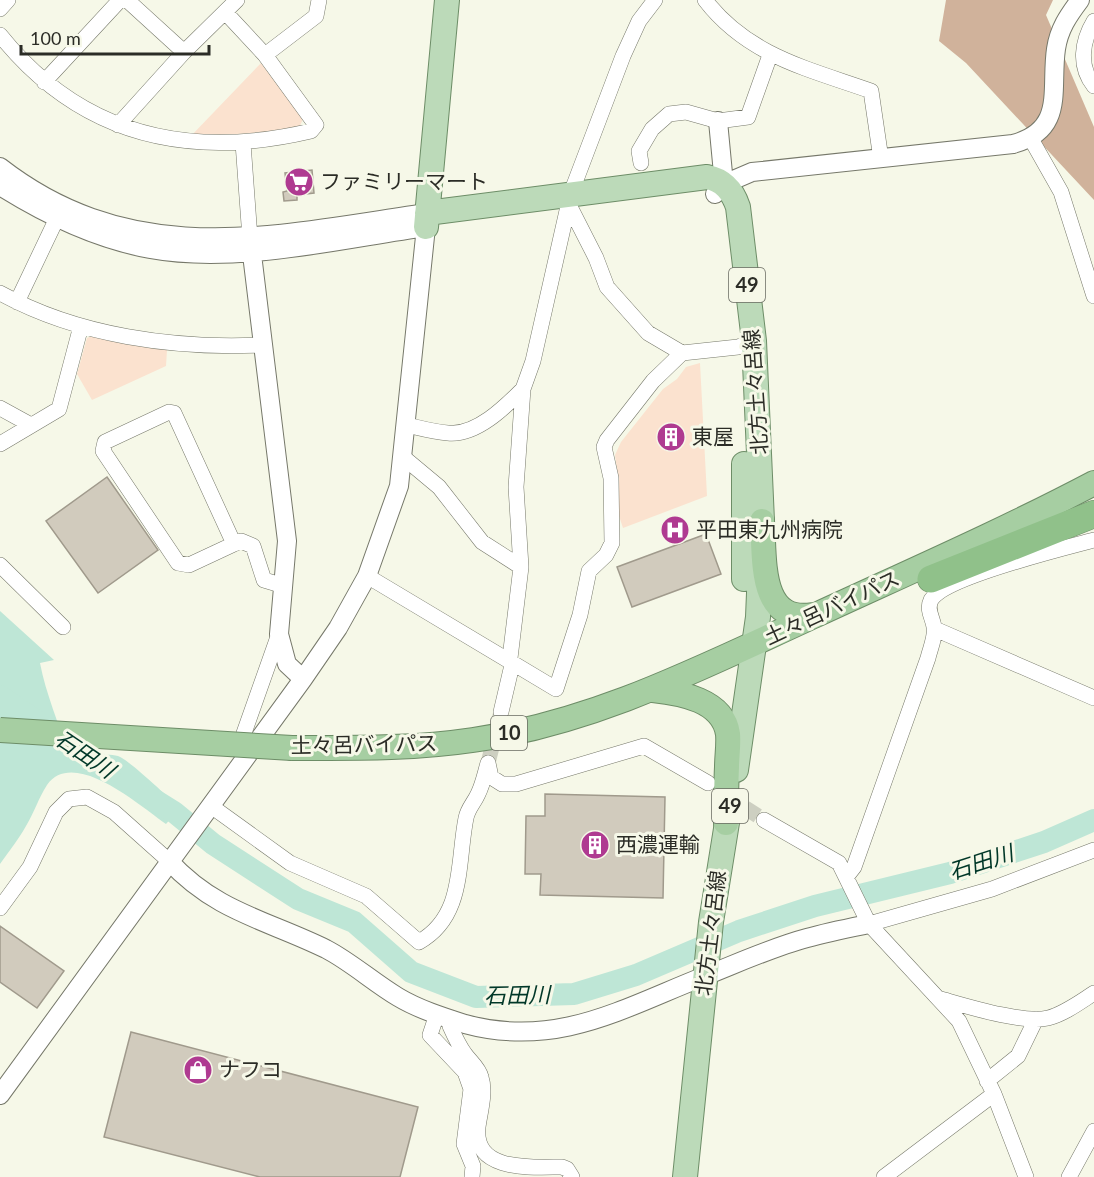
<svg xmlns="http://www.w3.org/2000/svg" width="1094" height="1177" viewBox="0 0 1094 1177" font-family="Lato,'Noto Sans JP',sans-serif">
<rect width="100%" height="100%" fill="#f6f8e8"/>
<path fill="#fbe2cf" d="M261,63L303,119L298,130L190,137Z
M92,336L167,350L166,366L92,400L77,374L87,338Z
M700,363L707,496L623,528L619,516V486L615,455L621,442L663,389L677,379L686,367Z"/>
<path fill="#d0b29b" d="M946,0H1053L1046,15L1094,127V200L966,63L939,41Z"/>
<path fill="#bee6d6" d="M0,611L54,660L40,663C46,695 59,722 67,753C77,760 103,752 118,756C128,759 169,798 180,808L166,824C141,807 74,747 47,785C39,797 34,813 26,826C19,839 9,851 0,864Z"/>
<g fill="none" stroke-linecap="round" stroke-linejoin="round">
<path stroke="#bee6d6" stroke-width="22" d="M0,696L110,771
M150,797L174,812L213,844L298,899L354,922L411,972L476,997L574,994L636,975L739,931L815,906L950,873L1044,842L1094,820"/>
</g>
<path fill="#d1cbbd" stroke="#a09a8c" stroke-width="1.5" d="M312,170L314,193L297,195V200L284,201L283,192L287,191L285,173Z
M107,477L158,550L98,593L46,521Z
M706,534L721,574L632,607L617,567Z
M545,794L665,797L663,898L540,895L541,874H525L526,816H545Z
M0,926L64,971L37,1008L0,982Z
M131,1032L418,1107L400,1177H260L104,1137Z"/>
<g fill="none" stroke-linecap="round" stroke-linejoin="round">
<path stroke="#cdcfc1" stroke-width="15" stroke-dasharray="15 8" stroke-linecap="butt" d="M488,763L501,712
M726,795L764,820"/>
<g stroke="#76786a" stroke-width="16">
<path id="minor" d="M127,0L184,52L237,0
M705,0C748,56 809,69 871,91L881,159
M0,9L8,0
M225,12L265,55
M1094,21C1082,41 1078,66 1094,86
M0,35C81,136 188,160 311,131L316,125L265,55L316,16L319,0
M44,82L120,0
M118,125L184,52
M1031,139L1061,192L1094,296
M243,143L250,238
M641,163L639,151L652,129L669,114L686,112L718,121L748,117L770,55
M570,207L596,258L607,287L648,333L682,353
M0,293C78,336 174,349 262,345
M17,302L57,218
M0,408L31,425
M407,425C420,428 434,432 448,433C476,436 505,407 523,389
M0,444L59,409L81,326
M403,457L439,487L482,542L521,567
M234,544L189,565L178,563L103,451L105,442L169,412L174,413L234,544L241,541L253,546L264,580L284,586
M0,565L63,627
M367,576L556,689L580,615L589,571L606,555L612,543L611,478L604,447L607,440L653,381L682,353L738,347L754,341
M935,629L1094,698
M501,712L512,665L510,658L521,567L516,487L523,389L533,361L571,193L623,56L639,21L655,0
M238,750L279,634
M488,763L491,777L502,784H516L644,746L708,783
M211,806L290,863L366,896L419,942C465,916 457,863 466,818C468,808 474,803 478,794C483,784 485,773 488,763
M764,820L839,863L869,924L959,1021L994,1094L1026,1177
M847,876L854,867L928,658C930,649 936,636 934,627C933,618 926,610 931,600C945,577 1064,548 1094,540
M0,908L30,867L56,812L69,799L87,797L114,812L169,861
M869,924L992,889L1094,850
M941,999C966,1006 1024,1024 1048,1018C1064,1014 1080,1002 1094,993
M437,1014L430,1035L465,1072L471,1089L464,1144L473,1166L472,1177
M453,1019L450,1026C454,1035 459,1046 465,1054C470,1061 479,1068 481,1077C486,1092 480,1112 478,1127C473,1173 534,1167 562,1167L567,1169L572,1177
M987,1081L1018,1056L1036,1019
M884,1177L994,1094
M1069,1177L1094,1131"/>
</g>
<g stroke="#76786a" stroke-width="20">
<path id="tertiary" d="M718,121L724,184
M0,167C134,271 275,235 427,213
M0,186C46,215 96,239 150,249C236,265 340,239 426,227L399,486L367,576L338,628L303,679L0,1095
M715,194L724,184L752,172L1013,144C1066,130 1050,89 1056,49C1059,29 1068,16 1080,0
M250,238L287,541L279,634L287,664L303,679
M169,861C216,912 267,920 326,949C351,962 373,982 398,997C418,1009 443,1017 465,1024C557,1049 623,1008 705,976C738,963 773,947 807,938C828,932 849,928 869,924"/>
</g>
<g stroke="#6d8d67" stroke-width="26">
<path id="primary" d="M427,213L707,177C724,180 733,192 738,207L754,341L762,521L758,617L736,770
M426,227L447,0
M744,579V464
M685,1177L711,922L730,804"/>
</g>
<g stroke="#6d8d67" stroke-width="26">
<path id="trunk" d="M762,521C765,558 758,624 813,615
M653,690C681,693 723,700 728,734C729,745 727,756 727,767C726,786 726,805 726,823
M292,748C353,748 413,749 473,740C597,722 704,666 816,615C909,572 1003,531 1094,483"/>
</g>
<g stroke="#6d8d67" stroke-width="28">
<path id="motorway" d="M931,579L1094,514"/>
</g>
<use href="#minor" stroke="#fff" stroke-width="15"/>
<use href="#tertiary" stroke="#fff" stroke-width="18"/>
<use href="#primary" stroke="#bcdab9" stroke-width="24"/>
<use href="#trunk" stroke="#a6cea2" stroke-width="24"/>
<use href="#motorway" stroke="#90c18a" stroke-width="27"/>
<g stroke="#6d8d67" stroke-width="26" stroke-linecap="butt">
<path id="trunk-bridge" d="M0,730L292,748"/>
</g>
<use href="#trunk-bridge" stroke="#a6cea2" stroke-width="24"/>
</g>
<defs>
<g id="supermarket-disc" transform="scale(1.5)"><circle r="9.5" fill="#af3a91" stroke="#f6f8e8"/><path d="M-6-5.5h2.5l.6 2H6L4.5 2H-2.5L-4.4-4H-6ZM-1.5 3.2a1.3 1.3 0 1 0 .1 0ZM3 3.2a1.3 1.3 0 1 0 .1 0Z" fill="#fff"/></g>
<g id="building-disc" transform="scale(1.5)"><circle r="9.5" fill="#af3a91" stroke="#f6f8e8"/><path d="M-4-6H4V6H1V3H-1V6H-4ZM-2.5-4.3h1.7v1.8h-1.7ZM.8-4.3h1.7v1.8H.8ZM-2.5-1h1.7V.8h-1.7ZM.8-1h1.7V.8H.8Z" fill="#fff"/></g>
<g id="hospital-disc" transform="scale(1.5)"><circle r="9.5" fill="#af3a91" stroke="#f6f8e8"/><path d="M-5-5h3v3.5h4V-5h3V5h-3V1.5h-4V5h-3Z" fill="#fff"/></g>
<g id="shop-disc" transform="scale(1.5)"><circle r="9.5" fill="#af3a91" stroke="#f6f8e8"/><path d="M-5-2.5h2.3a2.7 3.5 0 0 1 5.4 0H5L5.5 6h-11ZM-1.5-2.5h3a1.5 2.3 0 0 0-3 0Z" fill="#fff"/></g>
</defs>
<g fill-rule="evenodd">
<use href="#supermarket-disc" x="299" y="182"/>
<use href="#building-disc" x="671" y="437"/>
<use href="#hospital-disc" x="675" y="530"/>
<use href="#building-disc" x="595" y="845"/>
<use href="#shop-disc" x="198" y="1070"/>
</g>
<g text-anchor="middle" stroke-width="6" stroke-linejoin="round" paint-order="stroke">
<g fill="#f6f8e8" stroke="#686960" stroke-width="1.5">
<rect x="729" y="268" width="36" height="34" rx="4.5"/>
<rect x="491" y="716" width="36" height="34" rx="4.5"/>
<rect x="712" y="789" width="36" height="34" rx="4.5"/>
</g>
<g font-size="20" font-weight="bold" fill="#2b2c26">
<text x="747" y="292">49</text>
<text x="509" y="740">10</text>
<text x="730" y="813">49</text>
</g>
<g font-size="21" fill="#2b2c26" stroke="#f6f8e8" text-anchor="start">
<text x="320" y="189">ファミリーマート</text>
<text x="692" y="444">東屋</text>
<text x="696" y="537">平田東九州病院</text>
<text x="616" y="852">西濃運輸</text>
<text x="219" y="1077">ナフコ</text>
</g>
<g font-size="21" fill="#2b2c26" stroke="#f6f8e8">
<text transform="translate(756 392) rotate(-94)" y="7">北方土々呂線</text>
<text transform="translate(832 608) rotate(-25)" y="7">土々呂バイパス</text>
<text transform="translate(364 745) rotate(-1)" y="7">土々呂バイパス</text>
<text transform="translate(711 933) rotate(-83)" y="7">北方土々呂線</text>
</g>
<g font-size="22" font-style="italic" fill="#003728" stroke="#f6f8e8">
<text transform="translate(85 754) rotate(34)" y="8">石田川</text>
<text transform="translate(981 862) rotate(-18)" y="8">石田川</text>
<text transform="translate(517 995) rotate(-1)" y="8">石田川</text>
</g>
</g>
<path d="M21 45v9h188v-9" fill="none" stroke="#2b2c26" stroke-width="3"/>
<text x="30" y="45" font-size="18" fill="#2b2c26" stroke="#f6f8e8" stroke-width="4.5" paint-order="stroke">100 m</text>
</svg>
